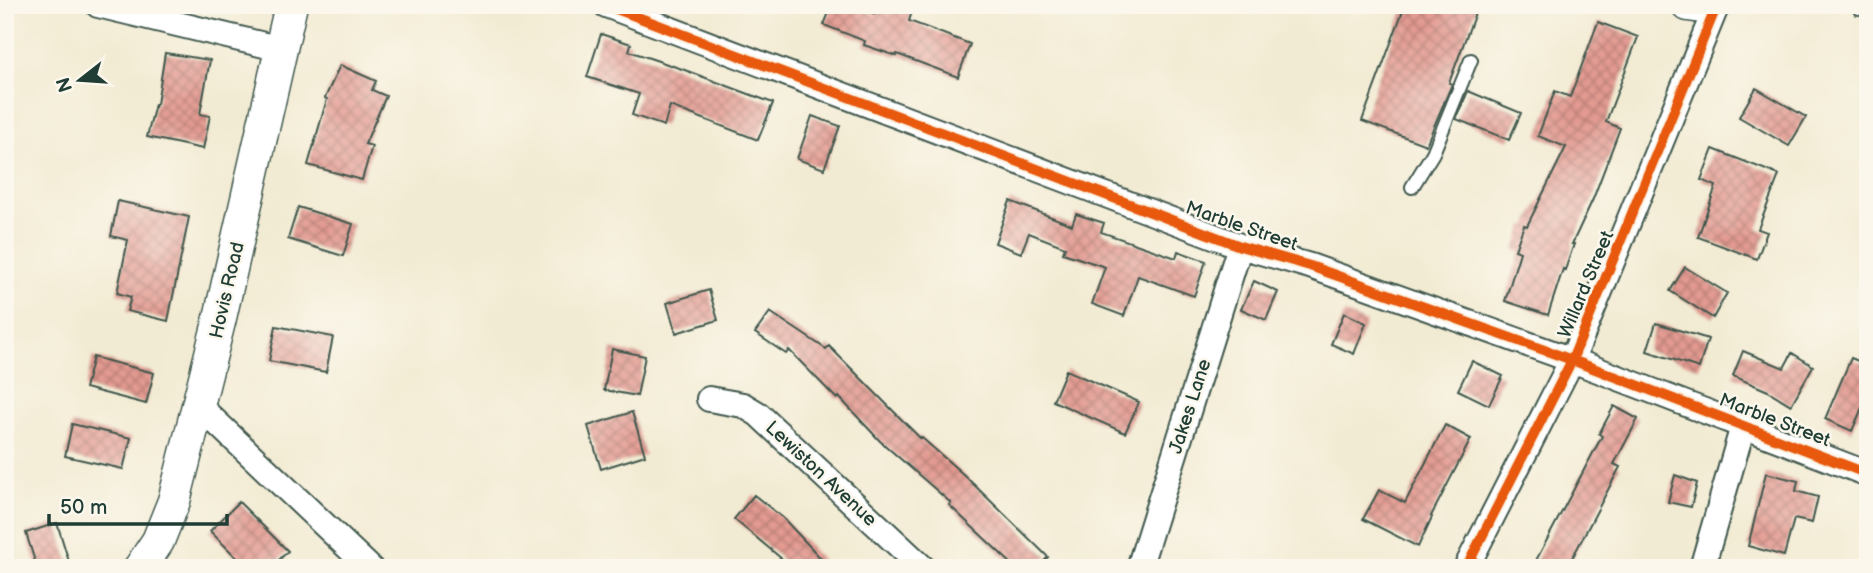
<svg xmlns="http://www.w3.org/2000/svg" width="1873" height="573" viewBox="0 0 1873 573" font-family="'Balsamiq Sans',sans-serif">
<defs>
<pattern id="building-cross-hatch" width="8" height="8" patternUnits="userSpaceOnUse" patternTransform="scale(1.75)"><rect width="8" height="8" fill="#e39a91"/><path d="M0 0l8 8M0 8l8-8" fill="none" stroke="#b77f77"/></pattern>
</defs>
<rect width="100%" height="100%" fill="#fbf7ec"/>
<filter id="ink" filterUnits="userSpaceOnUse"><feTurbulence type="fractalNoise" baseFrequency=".0143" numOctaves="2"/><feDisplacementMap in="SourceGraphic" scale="14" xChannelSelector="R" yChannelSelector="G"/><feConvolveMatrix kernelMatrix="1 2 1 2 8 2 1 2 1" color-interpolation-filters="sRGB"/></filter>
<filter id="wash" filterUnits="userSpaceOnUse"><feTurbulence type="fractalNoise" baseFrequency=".00686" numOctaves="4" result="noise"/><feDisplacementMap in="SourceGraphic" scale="28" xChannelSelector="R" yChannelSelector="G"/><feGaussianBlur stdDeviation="1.57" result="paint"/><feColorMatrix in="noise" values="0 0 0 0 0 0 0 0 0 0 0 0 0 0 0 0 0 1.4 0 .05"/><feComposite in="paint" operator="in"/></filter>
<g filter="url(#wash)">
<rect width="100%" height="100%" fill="#f2ebd3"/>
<g id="blocks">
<path fill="url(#building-cross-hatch)" d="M832,5H851L875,14L878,5H914L909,21L970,44L958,77L897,54L896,56L864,45L865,41L824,25Z
M1405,5H1478L1449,83L1452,84L1426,145L1362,121Z
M1598,22L1638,37L1606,122L1620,128L1593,199L1572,244H1574L1565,270L1563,269L1548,315L1505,301L1520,252L1515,250L1524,225L1527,226L1566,147L1538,136L1555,91L1570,97Z
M601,34L631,44L629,51L682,69L773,103L758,140L670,106L664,126L632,115L639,94L587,77Z
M165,53L210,60L200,114L210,116L203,149L147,137L155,104H157Z
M340,65L376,81L372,90L386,96L365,144L372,146L362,180L308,165L327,99L325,98Z
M1756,88L1806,117L1789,146L1739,117Z
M1468,91L1521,113L1509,140L1456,119Z
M812,116L840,126L824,169L797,159Z
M1713,149L1779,175L1758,229L1767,232L1757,259L1698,237L1716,186L1701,180Z
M118,201L189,217L168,321L127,311L131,297L117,293L128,240L111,236Z
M1010,201L1072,225L1076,214L1104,223L1101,232L1176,258L1178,251L1206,261L1194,296L1138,276L1124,316L1092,304L1105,267L1063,253L1065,247L1029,233L1021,253L995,243Z
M298,207L353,224L343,256L288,239Z
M1685,267L1727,293L1713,318L1670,291Z
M1254,281L1278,292L1266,320L1241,309Z
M709,290L718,320L676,333L667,303Z
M770,312L826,349L829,346L920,438L921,437L964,475L1048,557L1038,568H1016L949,505L951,503L880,441L839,397L837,399L789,350L786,354L755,333Z
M1344,313L1366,323L1354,354L1331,344Z
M1656,323L1708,339L1699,368L1647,351Z
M276,326L333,337L326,372L269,361Z
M612,349L645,356L637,396L604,390Z
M1743,351L1784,368L1792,353L1813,366L1791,405L1768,391L1733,376Z
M93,357L154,373L146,404L85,388Z
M1851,358L1868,365V394L1852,431L1825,419Z
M1472,361L1503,376L1489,405L1458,390Z
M1066,370L1139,402L1125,433L1053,401Z
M1614,406L1638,419L1614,464L1620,467L1567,568H1532L1602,436L1599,434Z
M632,412L645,455L601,469L588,426Z
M72,424L131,438L123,469L65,456Z
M1445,425L1471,439L1431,516L1432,517L1418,547L1363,519L1379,490L1405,503Z
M1766,473L1798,481L1796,491L1818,497L1812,523L1794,519L1784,556L1748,546Z
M1675,475L1697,483L1691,507L1668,502Z
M754,495L783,518L830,568H773L782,559L734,519Z
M239,502L288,551L271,568H247L210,531Z
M57,523L71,568H37L26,533Z"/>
</g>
</g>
<g filter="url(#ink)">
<use href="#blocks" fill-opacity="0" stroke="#3f574c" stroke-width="2"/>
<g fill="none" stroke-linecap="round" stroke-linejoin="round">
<g stroke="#3f574c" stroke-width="16">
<path id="service" d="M1859,8L1862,5
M1412,187L1433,153L1471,60"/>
</g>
<g stroke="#3f574c" stroke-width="28">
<path id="minor" d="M98,5L281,49
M606,5L1240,246L1310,266L1572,360L1868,474
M709,399L743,405L758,414L923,568
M199,406L370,568
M1139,568L1240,246
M1466,568L1572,360L1717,5
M1702,568L1743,426"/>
</g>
<g stroke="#3f574c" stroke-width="35">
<path id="tertiary" d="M1688,5L1702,7L1714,5
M140,568L158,541L174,501L220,318L291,5"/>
</g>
<use href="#service" stroke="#fff" stroke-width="12"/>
<use href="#minor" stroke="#fff" stroke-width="24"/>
<use href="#tertiary" stroke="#fff" stroke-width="32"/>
<g stroke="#fbf7ec" stroke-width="15">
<path id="cycleway" d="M606,5L1240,246L1310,266L1572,360L1868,474
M1466,568L1572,360L1717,5"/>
</g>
<use href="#cycleway" stroke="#e8590c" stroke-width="10"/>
</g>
</g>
<g text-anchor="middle" stroke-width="5" stroke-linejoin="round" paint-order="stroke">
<g font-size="19" fill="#1f3d34" stroke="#fbf7ec">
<text transform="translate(1242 225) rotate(19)" y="7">Marble Street</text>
<text transform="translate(1585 284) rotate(-67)" y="7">Willard Street</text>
<text transform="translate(226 290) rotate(-77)" y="7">Hovis Road</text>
<text transform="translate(1189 406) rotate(-72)" y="7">Jakes Lane</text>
<text transform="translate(1775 419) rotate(21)" y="7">Marble Street</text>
<text transform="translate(822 473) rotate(43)" y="7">Lewiston Avenue</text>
</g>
</g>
<rect width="1873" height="573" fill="none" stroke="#fbf7ec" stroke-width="28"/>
<g transform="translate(80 80) rotate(253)" stroke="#fbf7ec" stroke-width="5" paint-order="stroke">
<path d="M0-5L12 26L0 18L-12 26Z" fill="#1f3d34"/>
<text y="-10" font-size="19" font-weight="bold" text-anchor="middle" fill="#1f3d34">N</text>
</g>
<path d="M49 514v10h178v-10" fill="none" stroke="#1f3d34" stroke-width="3.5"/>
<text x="60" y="514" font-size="21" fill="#1f3d34" stroke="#fbf7ec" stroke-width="5" paint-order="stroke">50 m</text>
</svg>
